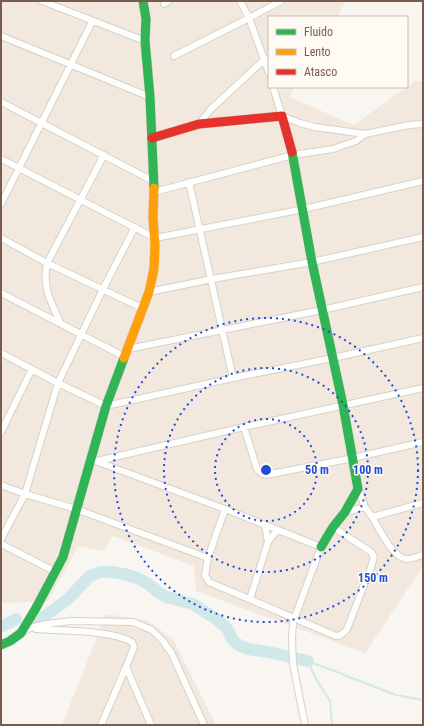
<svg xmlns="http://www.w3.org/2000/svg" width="424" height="726" viewBox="0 0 424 726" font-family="'Roboto Condensed',sans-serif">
<rect width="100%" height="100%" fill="#f9f5f0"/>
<path fill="#f2e8de" d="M1,1H346L337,17H269V87H295L289,97L354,125L415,81H423V569H421L365,653L196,591L194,566L113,536L104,551L78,546L48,601L1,603Z
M106,614L146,620L173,639L216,725H62Z"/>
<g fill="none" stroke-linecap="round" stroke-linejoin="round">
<path stroke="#d0e8ea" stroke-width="2" d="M308,661L396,695L423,700
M309,663L316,679L330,701L332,725"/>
<path stroke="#d0e8ea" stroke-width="12" d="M35,623L67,600L90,576L100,572H111L124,574L137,578L147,583L158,592L166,597L193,604L216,619L227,628L232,639L237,644L248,649L268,652L308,661
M1,627L16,619"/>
<g stroke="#d7d1cb" stroke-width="8">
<path id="street" d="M42,1L145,41
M240,1L249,18L269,73
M164,4L169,1
M1,36L150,97
M174,56L249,18L281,1
M273,87L282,116L300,123L315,127L365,134
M1,102L153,181
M199,124L211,109L265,59
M1,159L155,238L304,209L423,181
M189,182L233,378
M154,192L293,155L333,149L356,141L365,134L409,125L423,124
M1,204L92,22
M135,227L103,289L58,383L25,494L76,509L208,558
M1,238L47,263L144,309
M149,292L212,279L312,262L423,237
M1,293L125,357
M61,324C51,302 42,288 47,263L104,155
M128,349L322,310L423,287
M1,353L58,383L106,406L233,378L333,358L423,338
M244,427L257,469L261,473L266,475L353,458L423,442
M1,432L32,369
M90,459L225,509L321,547L293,622L292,638L293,664L305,725
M97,461L244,427L423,388
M1,485L25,494L1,539
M358,489L365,507L372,517L423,503
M225,509L208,558L205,575L209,582L336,636L341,635L347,629L371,567L374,557L371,552L333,527
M345,512L365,507
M372,517C379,528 393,559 407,559C412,559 418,556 423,555
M265,525L268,542
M1,544L56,572
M250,599L268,542L277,530
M36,629C61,631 112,630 132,642L134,647L126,667L151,725
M22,632L30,628L47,624L72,621L133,622L152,630L163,641L172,654L204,725
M101,725L126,667"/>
</g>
<g stroke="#d9d2cb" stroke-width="10">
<path id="fast" d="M143,1L146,19L145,41L150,97L154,188
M292,152L312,262L343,405L358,489L345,512L333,527L321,547
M1,645L10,641L21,633L36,608L63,557L106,406L124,358"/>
</g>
<g stroke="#d9d2cb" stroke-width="10">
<path id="slow" d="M124,358L149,292L154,269L155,245L153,218L154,188"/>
</g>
<g stroke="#d9d2cb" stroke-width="10">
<path id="jam" d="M152,138L199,124L282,116L292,152"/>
</g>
<use href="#street" stroke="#fefefd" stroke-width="6"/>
<use href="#fast" stroke="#30b455" stroke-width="9"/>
<use href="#slow" stroke="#ff9f0a" stroke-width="9"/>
<use href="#jam" stroke="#e5322d" stroke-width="9"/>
</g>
<g fill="none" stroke="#1d4ed8" stroke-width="2" stroke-dasharray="2 4">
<circle cx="266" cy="470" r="51"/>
<circle cx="266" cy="470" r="102"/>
<circle cx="266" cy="470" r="152"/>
</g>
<circle cx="266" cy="470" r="6" fill="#1d4ed8" stroke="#fffaf3" stroke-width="2"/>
<g font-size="12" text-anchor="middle" font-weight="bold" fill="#1d4ed8" stroke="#fffaf3" stroke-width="3" stroke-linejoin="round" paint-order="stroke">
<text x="317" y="474">50 m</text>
<text x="368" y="474">100 m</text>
<text x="373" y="582">150 m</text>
</g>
<rect width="424" height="726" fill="none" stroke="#7a5c4d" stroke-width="4"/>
<rect x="268" y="16" width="140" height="72" fill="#fffaf3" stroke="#cabbb1"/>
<rect x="276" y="29" width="20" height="6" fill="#30b455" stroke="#cabbb1"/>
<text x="304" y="36" font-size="12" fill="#7a5c4d">Fluido</text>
<rect x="276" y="49" width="20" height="6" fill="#ff9f0a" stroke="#cabbb1"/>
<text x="304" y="56" font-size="12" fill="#7a5c4d">Lento</text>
<rect x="276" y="69" width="20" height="6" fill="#e5322d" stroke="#cabbb1"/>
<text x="304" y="76" font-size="12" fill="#7a5c4d">Atasco</text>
</svg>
